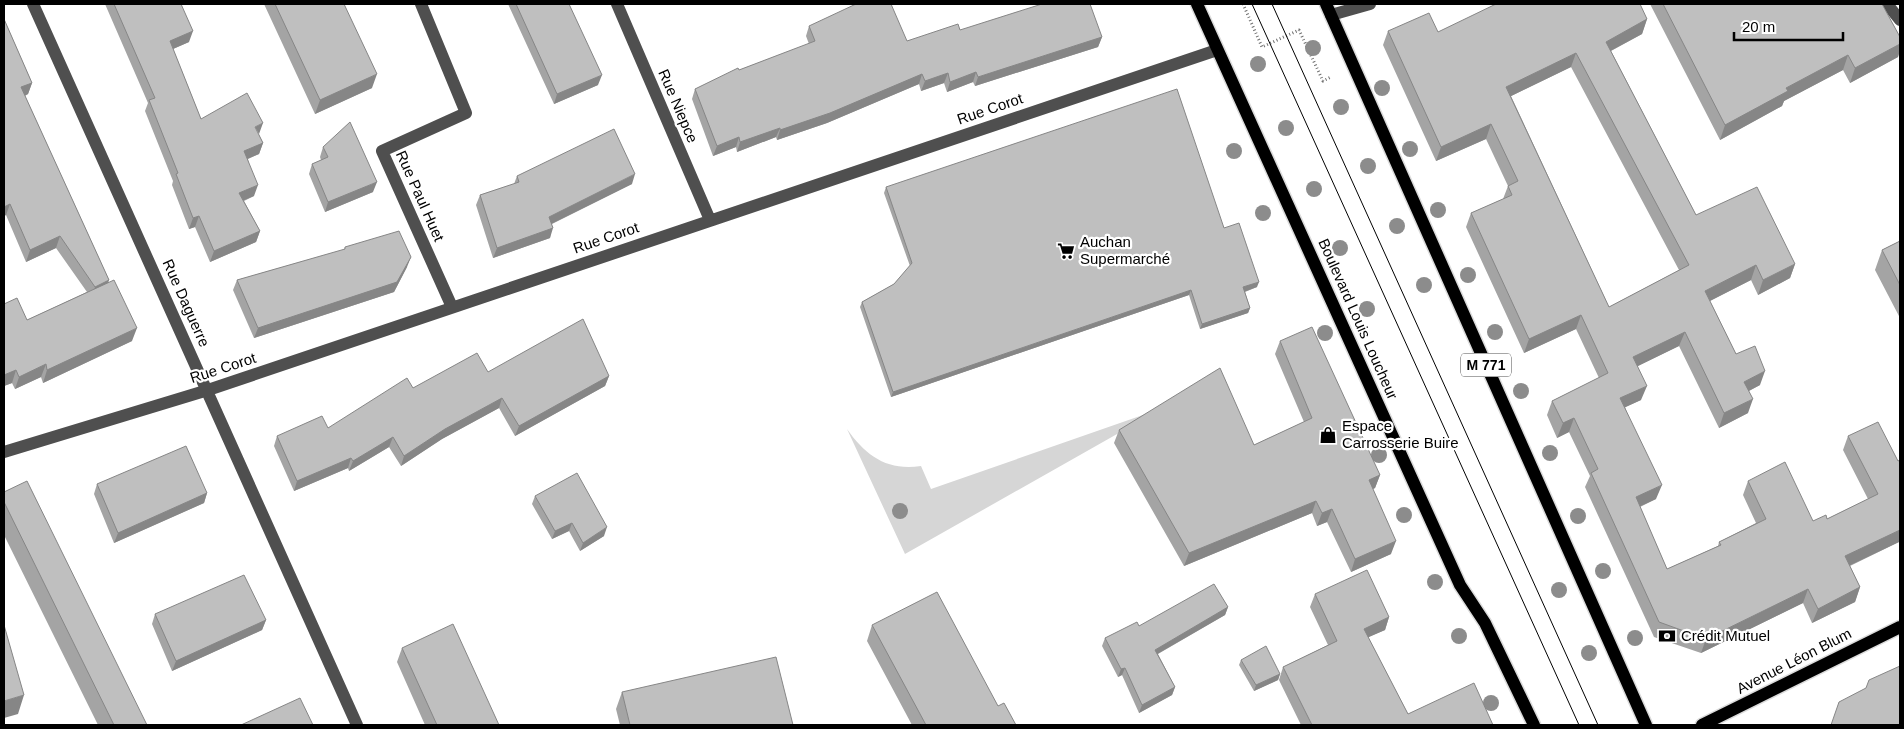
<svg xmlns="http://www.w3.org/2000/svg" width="1904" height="729" viewBox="0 0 1904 729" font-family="Helvetica,sans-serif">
<rect width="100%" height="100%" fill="#fff"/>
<path fill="#d6d6d6" d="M1163,408L905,554L847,429C866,456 887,471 921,466L931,489Z"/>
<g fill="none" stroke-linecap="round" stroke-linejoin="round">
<g stroke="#dbdbdb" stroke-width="15">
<path id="major" d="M1197,4L1460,585L1485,623L1534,725
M1326,4L1646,725
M1702,725L1900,627"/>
</g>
<path stroke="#717171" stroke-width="3" stroke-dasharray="1 2.5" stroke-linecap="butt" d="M1243,4L1262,47L1299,30L1323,81L1331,77"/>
<path stroke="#4f4f4f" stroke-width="12" d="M33,4L357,725
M421,4L466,113L382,151L452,307
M617,4L710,220
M1887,4L1900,20
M1331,15L1370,4
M4,452L208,390L1217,50"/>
<use href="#major" stroke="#000" stroke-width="12"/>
<path stroke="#000" stroke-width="1" d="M1252,4L1579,725
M1272,4L1598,725"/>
</g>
<g fill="#8c8c8c">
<circle cx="1313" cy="48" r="8"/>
<circle cx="1258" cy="64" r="8"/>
<circle cx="1382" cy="88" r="8"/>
<circle cx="1341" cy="107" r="8"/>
<circle cx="1286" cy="128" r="8"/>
<circle cx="1410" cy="149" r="8"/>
<circle cx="1234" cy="151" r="8"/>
<circle cx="1368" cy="166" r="8"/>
<circle cx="1314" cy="189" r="8"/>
<circle cx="1438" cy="210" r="8"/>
<circle cx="1263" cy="213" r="8"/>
<circle cx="1397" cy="226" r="8"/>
<circle cx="1340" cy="248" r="8"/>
<circle cx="1468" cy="275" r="8"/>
<circle cx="1424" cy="285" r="8"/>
<circle cx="1367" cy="309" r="8"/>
<circle cx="1495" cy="332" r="8"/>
<circle cx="1325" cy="333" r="8"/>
<circle cx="1521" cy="391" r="8"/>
<circle cx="1550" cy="453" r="8"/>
<circle cx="1379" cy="455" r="8"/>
<circle cx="900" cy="511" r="8"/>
<circle cx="1404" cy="515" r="8"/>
<circle cx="1578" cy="516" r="8"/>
<circle cx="1603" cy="571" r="8"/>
<circle cx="1435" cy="582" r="8"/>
<circle cx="1559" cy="590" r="8"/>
<circle cx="1459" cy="636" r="8"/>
<circle cx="1635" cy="638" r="8"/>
<circle cx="1589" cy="653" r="8"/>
<circle cx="1491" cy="703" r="8"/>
</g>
<path fill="#a4a4a4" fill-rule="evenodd" d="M105,4H181L189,42L173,49L201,119L259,135L263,143L259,154L248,159L254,196L244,201L260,231L256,242L210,262L195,227L189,229L172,185L173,181L145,111L148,103Z
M264,4H344L372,88L315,114Z
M508,4H569L598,85L554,104Z
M1650,4H1882L1900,37V50L1898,57L1850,83L1843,70L1784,101L1782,106L1720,140Z
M4,19L32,83L28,94L25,96L109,280L108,283L132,341L43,383L41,377L15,389L12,383L4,386V304L27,320L87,292L56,248L26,262L6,215L4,216Z
M1647,19L1642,34L1611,51L1696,215L1795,264L1790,278L1758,295L1751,280L1710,301L1736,354L1760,385L1749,391L1748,413L1719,428L1679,346L1637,366L1641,400L1625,407L1656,499L1640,507L1667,569L1718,546L1719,542L1756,523L1743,495L1748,481L1813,521L1827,519L1868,499L1843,450L1848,436L1898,461L1900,460V545L1899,542L1850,566L1860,587L1855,602L1812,623L1803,603L1701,653L1654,637L1585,487L1590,476L1569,432L1557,438L1547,415L1552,401L1599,378L1576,329L1524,353L1466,227L1471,213L1503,199L1508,186L1486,139L1436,161L1383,45L1388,31L1438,32ZM1571,67L1679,270L1609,307L1511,96Z
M809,26L907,41L960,30L1102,37L1098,47L975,86L973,82L947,92L944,83L921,91L919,84L827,123L777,140L776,137L737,152L736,147L713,156L692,99L695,89L739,70L809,44L806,36Z
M323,147L373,192L325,212L309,174L312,164L321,160L320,157Z
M517,176L632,184L552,224L550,238L493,258L476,205L480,195L514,184Z
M886,187L1224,228L1257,287L1245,292L1250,308L1248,313L1200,329L1189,295L891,397L860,307L862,302L894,284L910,266L884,193Z
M1900,241V318L1875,270L1882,250Z
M345,247L407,267L394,292L254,338L233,290L237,280L344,250Z
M1280,341L1380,475L1375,488L1373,489L1391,554L1351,572L1327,522L1317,526L1312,513L1184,566L1114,443L1119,430L1254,445L1304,422L1275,354Z
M488,372L609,376L605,386L515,436L499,408L442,439L401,466L389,447L349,471L348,468L294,491L274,446L277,436L328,428L413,388Z
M97,484L207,493L204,503L114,543L94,494Z
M4,492L147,725H98L4,535Z
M535,496L604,536L580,551L569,531L552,539L532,504Z
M1315,594L1389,617L1385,630L1368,637L1408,714L1493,725H1301L1279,680L1283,667L1328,645L1310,607Z
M1228,607L1225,615L1158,654L1175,687L1172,695L1139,713L1122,675L1118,677L1102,646L1105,638L1139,626Z
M155,614L266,620L262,630L172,671L152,624Z
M872,625L998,706L1016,725H912L867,641Z
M402,648L499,725H425L397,662Z
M1241,660L1280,674L1278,680L1254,691L1239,665Z
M622,692L793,725H620L616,709Z"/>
<path fill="#868686" d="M1647,19L1642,34L1601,56L1606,42Z
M193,31L189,42L166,52L170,41Z
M1102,37L1098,47L975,86L978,77Z
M1900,44V50L1898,57L1850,83L1855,68Z
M1576,53L1571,67L1501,101L1506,87Z
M1848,55L1843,70L1784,101L1782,106L1720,140L1725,125L1786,88Z
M976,72L973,82L947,92L950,82Z
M948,73L944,83L921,91L925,81Z
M377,74L372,88L315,114L320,100Z
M922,74L919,84L827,123L777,140L780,130Z
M602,75L598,85L554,104L557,94Z
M32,83L28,94L17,99L21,87Z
M263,123L259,134L255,127Z
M1491,124L1486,139L1436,161L1441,147Z
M780,128L776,137L737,152L740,142Z
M739,137L736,147L713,156L717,146Z
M263,143L259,154L240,162L244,151Z
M635,174L632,184L545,227L549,217Z
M377,182L373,192L325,212L328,202Z
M258,185L254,196L235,204L239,193Z
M10,204L6,215L4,216V207Z
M199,216L195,227L189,229L193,218Z
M553,228L550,238L493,258L497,248Z
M260,231L256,242L210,262L214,251Z
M60,236L56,248L26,262L30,250Z
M411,257L407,267L394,292L254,338L258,328Z
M1795,264L1790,278L1758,295L1763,280Z
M1756,265L1751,280L1700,306L1705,291Z
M109,280L104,291L91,299L95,287Z
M1259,282L1257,287L1241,293L1243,287Z
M1191,290L1189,295L891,397L893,392Z
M1250,308L1248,313L1200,329L1202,324Z
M1581,315L1576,329L1524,353L1529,339Z
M137,328L132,341L43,383L47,370Z
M1685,332L1679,346L1628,371L1633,357Z
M46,364L41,377L15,389L19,377Z
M16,370L12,383L4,386V375Z
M1765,371L1760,385L1739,396L1744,382Z
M609,376L605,386L515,436L519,426Z
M1647,386L1641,400L1615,412L1620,398Z
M502,398L499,408L442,439L401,466L404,456L445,429Z
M1753,399L1748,413L1719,428L1724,413Z
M1574,418L1569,432L1557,438L1563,423Z
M393,437L389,447L349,471L353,461Z
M351,458L348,468L294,491L297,481Z
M1380,475L1375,488L1364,493L1369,480Z
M1662,485L1656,499L1630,511L1636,497Z
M207,493L204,503L114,543L118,533Z
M1316,501L1312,513L1184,566L1189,553Z
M1332,509L1327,522L1317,526L1322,513Z
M572,523L569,531L552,539L555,531Z
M607,527L604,536L580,551L583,543Z
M1900,530V539L1899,542L1840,570L1845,556Z
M1396,541L1391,554L1351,572L1355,559Z
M1860,587L1855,602L1812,623L1818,609Z
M1808,589L1803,603L1701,653L1706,639Z
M1228,607L1225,615L1152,657L1155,650Z
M1389,617L1385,630L1360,641L1364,629Z
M266,620L262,630L172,671L176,661Z
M1125,668L1122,675L1118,677L1121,669Z
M1280,674L1278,680L1254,691L1256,685Z
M1175,687L1172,695L1139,713L1142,705Z
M24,695L18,714L4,718V701Z"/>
<path fill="#bfbfbf" stroke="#868686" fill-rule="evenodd" d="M114,4H181L193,31L170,41L201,119L247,93L263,123L255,127L263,143L244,151L258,185L239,193L260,231L214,251L199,216L193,218L176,174L178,173L149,100L155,98Z
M275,4H344L377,74L320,100Z
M516,4H569L602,75L557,94Z
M856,4H891L907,41L958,24L960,30L1042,4H1090L1102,37L978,77L976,72L950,82L948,73L925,81L922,74L830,113L780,130V128L740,142L739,137L717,146L695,89L738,68L739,70L815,41L809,26Z
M1496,4H1640L1647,19L1606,42L1696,215L1757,187L1795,264L1763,280L1756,265L1705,291L1736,354L1755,346L1765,371L1744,382L1753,399L1724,413L1685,332L1633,357L1647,386L1620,398L1662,485L1636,497L1667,569L1721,545L1719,542L1766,519L1748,481L1785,462L1813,521L1826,515L1827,519L1878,494L1848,436L1878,422L1898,461L1900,460V530L1845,556L1860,587L1818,609L1808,589L1706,639L1659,622L1591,473L1598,469L1574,418L1563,423L1552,401L1608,373L1581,315L1529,339L1471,213L1512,195L1508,186L1518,181L1491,124L1441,147L1388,31L1429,13L1438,32ZM1576,53L1689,265L1609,307L1506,87Z
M1663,4H1882L1900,37V44L1855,68L1848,55L1786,88L1788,91L1725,125Z
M4,19L32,83L21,87L109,280L95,287L60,236L30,250L10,204L4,207Z
M1177,89L1224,228L1239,223L1259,282L1243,287L1250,308L1202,324L1191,290L893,392L862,302L894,284L912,263L886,187Z
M350,122L377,182L328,202L312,164L328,157L323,147Z
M614,129L635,174L549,217L553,228L497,248L480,195L519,182L517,176Z
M399,231L411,257L397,282L258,328L237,280L345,249V247Z
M1900,241V285L1882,250Z
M114,280L137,328L47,370L46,364L19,377L16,370L4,375V304L17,298L27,320Z
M583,319L609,376L519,426L502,398L445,429L404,456L393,437L353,461L351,458L297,481L277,436L322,416L328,428L407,378L413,388L477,353L488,372Z
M1312,327L1380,475L1369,480L1396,541L1355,559L1332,509L1322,513L1316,501L1189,553L1119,430L1220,368L1254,445L1312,418L1280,341Z
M186,446L207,493L118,533L97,484Z
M577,473L607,527L583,543L572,523L555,531L535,496Z
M27,481L147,725H114L4,502V492Z
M1367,570L1389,617L1364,629L1408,714L1474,683L1493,725H1312L1283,667L1337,641L1315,594Z
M244,575L266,620L176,661L155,614Z
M1214,584L1228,607L1155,650L1175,687L1142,705L1125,668L1121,669L1105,638L1137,622L1139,626Z
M937,592L998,706L1004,703L1016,725H926L872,625Z
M453,624L499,725H437L402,648Z
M4,625L24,695L4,701Z
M1266,646L1280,674L1256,685L1241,660Z
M776,657L793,725H630L622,692Z
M1900,666V725H1831L1839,702L1866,688L1869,680Z
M300,698L313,725H241Z"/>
<defs>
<g id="supermarket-bare" transform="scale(1.35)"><path d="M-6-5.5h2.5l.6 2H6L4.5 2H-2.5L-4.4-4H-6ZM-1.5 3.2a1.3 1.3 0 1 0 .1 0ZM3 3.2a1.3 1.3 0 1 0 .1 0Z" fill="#000" stroke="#fff" stroke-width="2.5" paint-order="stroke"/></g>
<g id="shop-bare" transform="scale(1.35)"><path d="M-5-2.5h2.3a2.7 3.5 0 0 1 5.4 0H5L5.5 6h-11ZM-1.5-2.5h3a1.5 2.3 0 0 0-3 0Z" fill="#000" stroke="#fff" stroke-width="2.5" paint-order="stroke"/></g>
<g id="bank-bare" transform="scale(1.35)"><path d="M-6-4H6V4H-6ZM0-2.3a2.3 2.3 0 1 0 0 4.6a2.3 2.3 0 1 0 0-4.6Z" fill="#000" stroke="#fff" stroke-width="2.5" paint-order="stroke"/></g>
</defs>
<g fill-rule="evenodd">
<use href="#supermarket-bare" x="1066" y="251"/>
<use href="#shop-bare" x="1328" y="435"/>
<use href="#bank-bare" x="1667" y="636"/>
</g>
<g text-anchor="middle" stroke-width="4.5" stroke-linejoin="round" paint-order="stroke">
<rect fill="#fff" stroke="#4c4c4c" stroke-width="1" x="1461" y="353.5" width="50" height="23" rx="4"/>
<g font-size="14" font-weight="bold" fill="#000">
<text x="1486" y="370">M 771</text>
</g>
<g font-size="15" fill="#000" stroke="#fff">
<text transform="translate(678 106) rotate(67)" y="5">Rue Niepce</text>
<text transform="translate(990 109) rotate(-19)" y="5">Rue Corot</text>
<text transform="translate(420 196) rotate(66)" y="5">Rue Paul Huet</text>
<text transform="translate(606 238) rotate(-19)" y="5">Rue Corot</text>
<text transform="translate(186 303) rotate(66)" y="5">Rue Daguerre</text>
<text transform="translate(1358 319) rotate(66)" y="5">Boulevard Louis Loucheur</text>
<text transform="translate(223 368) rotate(-18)" y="5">Rue Corot</text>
<text transform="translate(1794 661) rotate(-27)" y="5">Avenue Léon Blum</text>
</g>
<g font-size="15" fill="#000" stroke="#fff" text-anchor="start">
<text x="1080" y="247">Auchan<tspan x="1080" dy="17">Supermarché</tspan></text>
<text x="1342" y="431">Espace<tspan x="1342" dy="17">Carrosserie Buire</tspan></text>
<text x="1681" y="641">Crédit Mutuel</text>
</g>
</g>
<rect width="1904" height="729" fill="none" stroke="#000000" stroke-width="10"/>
<path d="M1734 32v8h109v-8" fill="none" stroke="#000000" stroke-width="2.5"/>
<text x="1742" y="32" font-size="15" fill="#000000" stroke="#ffffff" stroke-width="4" paint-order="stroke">20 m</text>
</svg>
